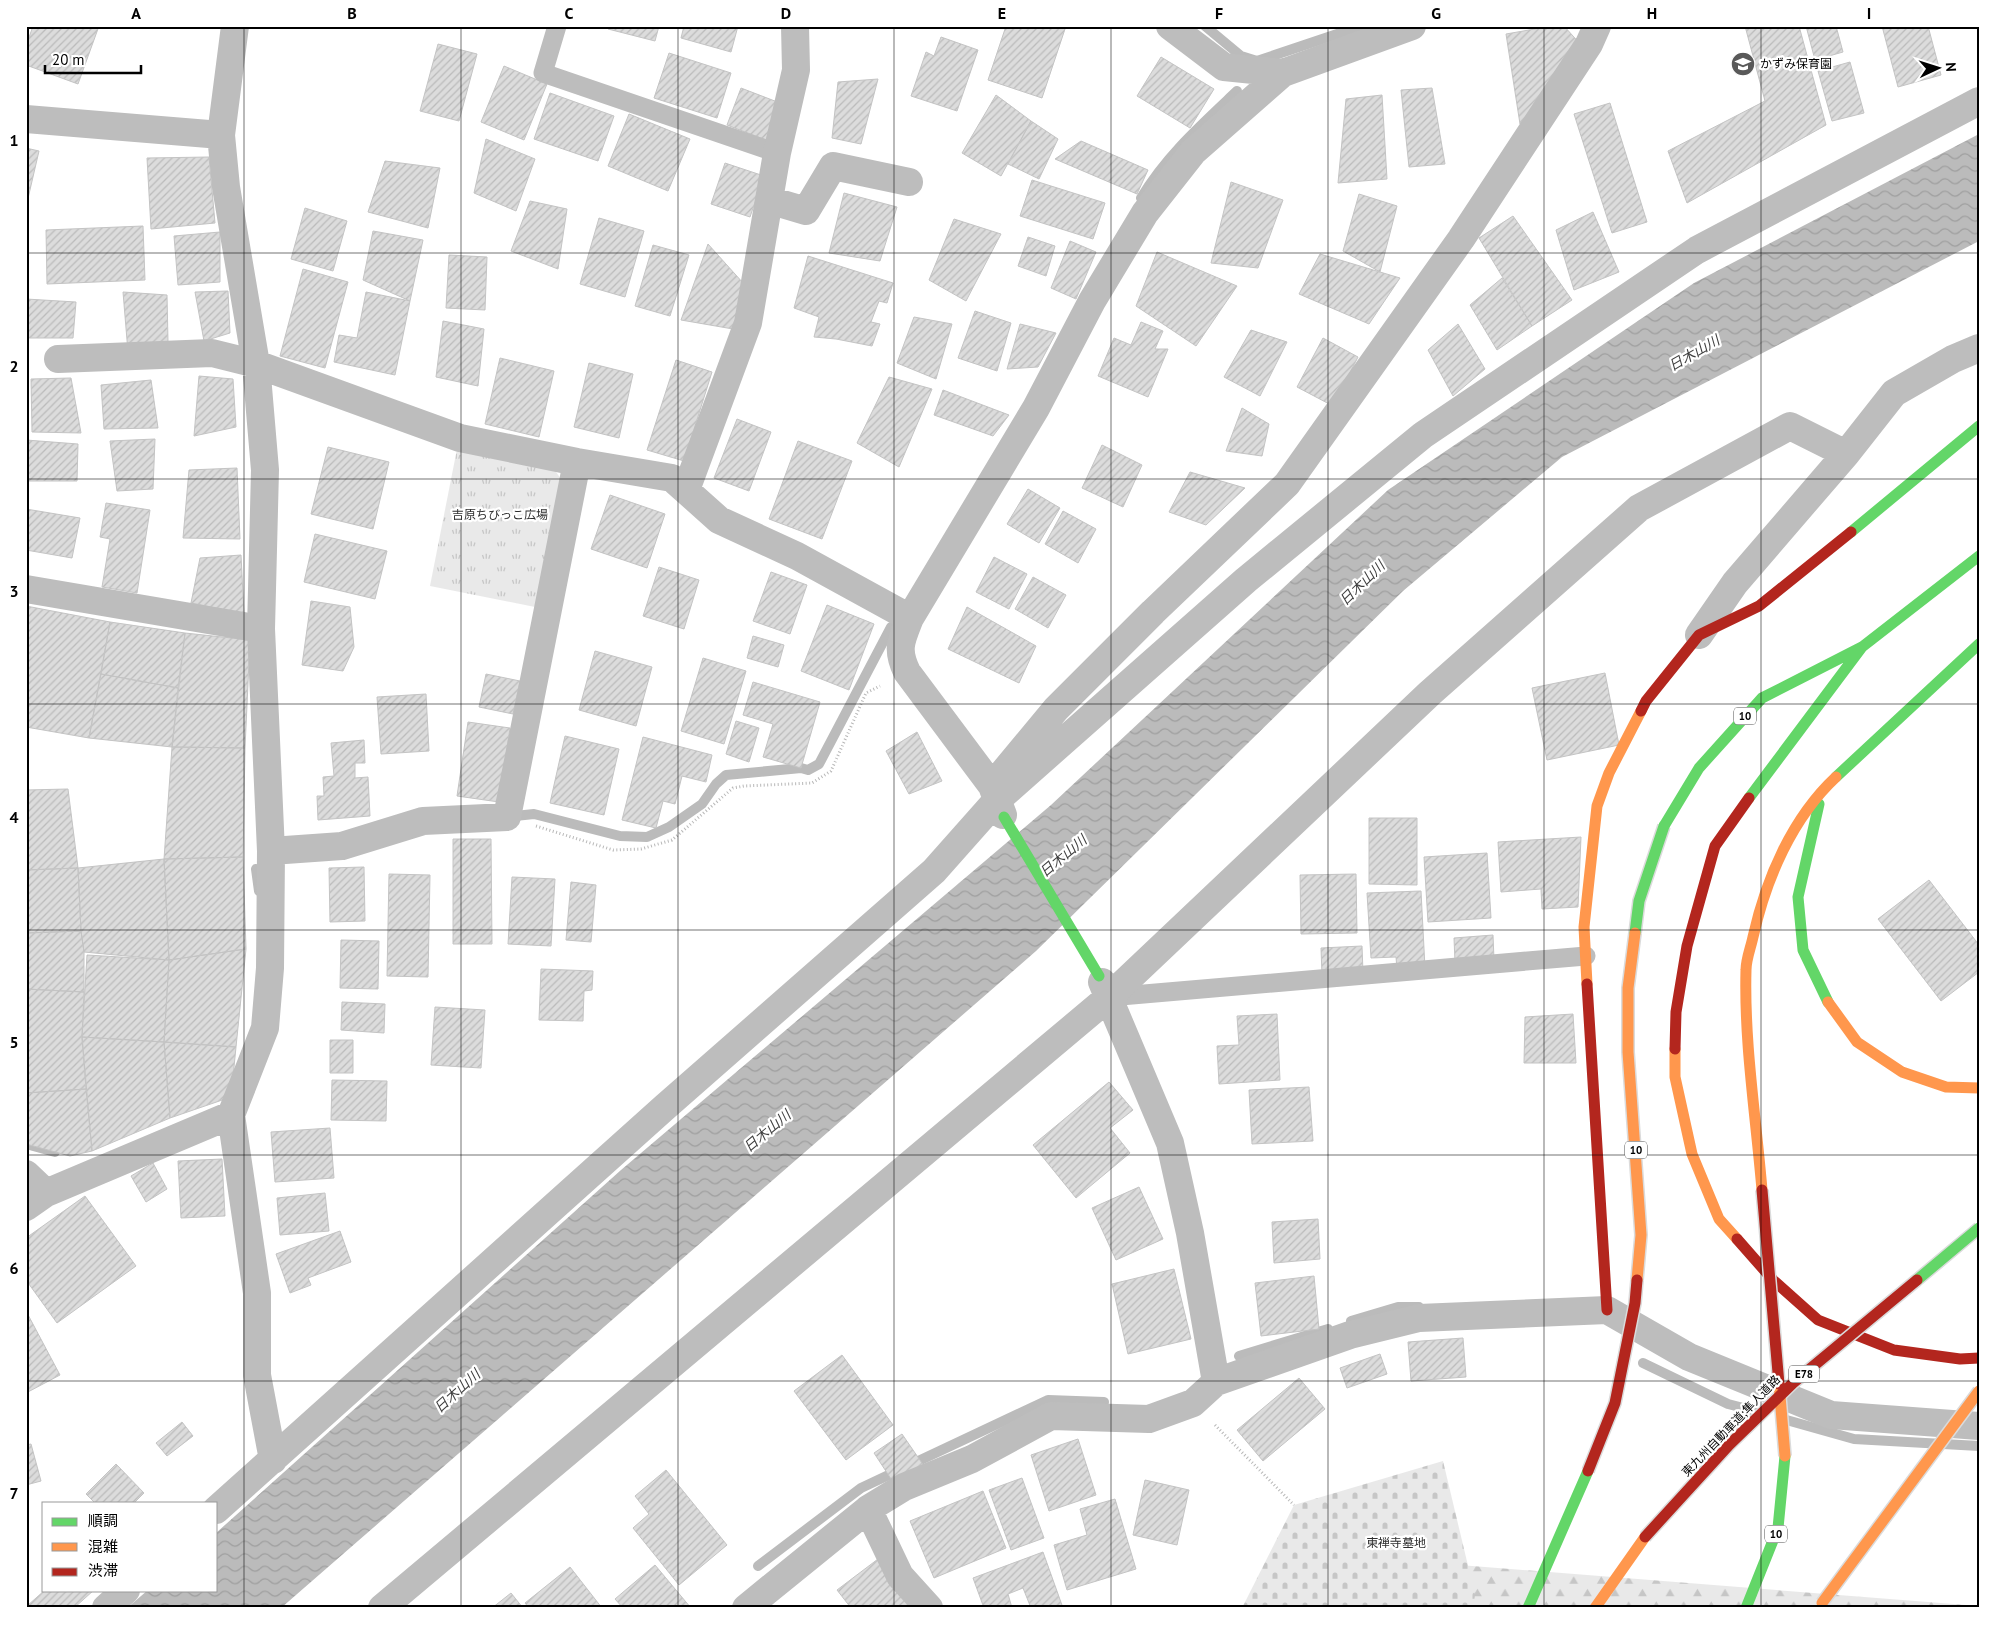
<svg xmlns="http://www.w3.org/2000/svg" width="2005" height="1634" viewBox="0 0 2005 1634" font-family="'PT Sans','Noto Sans JP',sans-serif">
<defs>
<pattern id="grass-tufts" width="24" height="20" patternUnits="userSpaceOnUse" patternTransform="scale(1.25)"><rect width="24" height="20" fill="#e9e9e9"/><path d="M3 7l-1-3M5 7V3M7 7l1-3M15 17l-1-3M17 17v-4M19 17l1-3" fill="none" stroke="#c6c6c6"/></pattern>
<pattern id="forest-firs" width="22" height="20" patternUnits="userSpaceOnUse" patternTransform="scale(1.25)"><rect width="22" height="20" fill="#e9e9e9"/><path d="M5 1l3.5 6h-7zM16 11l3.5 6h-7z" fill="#c6c6c6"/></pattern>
<pattern id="cemetery-stones" width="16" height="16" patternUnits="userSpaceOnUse" patternTransform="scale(1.25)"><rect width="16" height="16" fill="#e9e9e9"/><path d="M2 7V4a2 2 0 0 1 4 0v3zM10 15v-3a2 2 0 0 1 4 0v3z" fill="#c6c6c6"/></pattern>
<pattern id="water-waves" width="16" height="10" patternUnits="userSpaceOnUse" patternTransform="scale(1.25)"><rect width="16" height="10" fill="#bbb"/><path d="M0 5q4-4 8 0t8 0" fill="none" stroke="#9f9f9f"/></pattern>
<pattern id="building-hatch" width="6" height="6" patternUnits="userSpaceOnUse" patternTransform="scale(1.25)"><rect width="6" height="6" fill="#dcdcdc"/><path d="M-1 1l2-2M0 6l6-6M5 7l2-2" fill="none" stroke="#bbb"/></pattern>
</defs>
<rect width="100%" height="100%" fill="#fff"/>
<path fill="url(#grass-tufts)" d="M457,449L552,466L563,482L535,607L430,586Z"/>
<path fill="url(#forest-firs)" d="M1371,1558L1979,1606V1608H1348Z"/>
<path fill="url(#cemetery-stones)" d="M1443,1461L1475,1595L1473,1608H1242L1294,1505Z"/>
<path fill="url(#water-waves)" d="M1979,134V241L1562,457L1403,591L1036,951L281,1608H127L148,1590H216V1533L621,1170L1051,805L1388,490L1694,283Z"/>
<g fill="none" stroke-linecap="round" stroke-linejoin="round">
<path stroke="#bbb" stroke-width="10" d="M1205,26L1241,56L1257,61L1361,26
M1141,198C1166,156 1201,125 1237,91
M515,816L534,814L620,836L647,837L669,827L702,804L716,784L726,775L801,768L808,770L819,764L891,627
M256,869L259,891
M26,1144L55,1152
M1351,1321L1398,1307H1419
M1239,1356L1328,1329
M1643,1363L1728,1404L1759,1412
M1783,1419L1854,1439L1979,1446
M758,1566L861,1488L1048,1400L1104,1402"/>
</g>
<path fill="url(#building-hatch)" stroke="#c4c4c4" d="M33,26H99L78,84L26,65V46Z
M609,26H659L655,41L608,29Z
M684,26H738L731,52L681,38Z
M1006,26H1066L1042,98L988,80Z
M1552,26H1564L1582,46L1520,124L1506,34Z
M1745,26H1799L1826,125L1687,203L1668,151L1765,101Z
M1806,26H1836L1843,52L1815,60Z
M1882,26H1928L1941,75L1898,87Z
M941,37L978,50L957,111L911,96L926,52L934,56Z
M438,44L477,54L459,121L420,111Z
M669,53L731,73L717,118L654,98Z
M1161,57L1214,89L1190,128L1137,96Z
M1850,62L1864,113L1832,121L1818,71Z
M504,66L547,84L524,140L481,122Z
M878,79L861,144L832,138L838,82Z
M741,88L780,103L766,140L727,125Z
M1432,88L1445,164L1409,167L1401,90Z
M550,93L614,116L598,161L534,139Z
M996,95L1031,121L1001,176L962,153Z
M1382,95L1387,179L1338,183L1346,99Z
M1610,103L1647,222L1612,233L1574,114Z
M629,114L690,139L668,191L608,166Z
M1031,121L1058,139L1039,179L1008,164Z
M486,139L535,159L516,211L474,193Z
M1081,141L1148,170L1137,194L1055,159Z
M26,148L39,151L26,207Z
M209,157L215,223L151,229L147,158Z
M385,161L440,168L428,228L368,212Z
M725,163L764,176L750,217L711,204Z
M1032,180L1105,203L1093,239L1020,216Z
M1231,182L1283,200L1258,268L1211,263Z
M844,193L897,207L880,261L829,253Z
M1359,194L1397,206L1380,272L1343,251Z
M530,201L567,209L558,269L511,251Z
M305,208L347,221L333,271L291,259Z
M1593,212L1619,272L1574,290L1556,230Z
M1513,216L1572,300L1532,326L1479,238Z
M599,218L644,231L625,297L580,284Z
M954,219L1001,234L966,301L929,280Z
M143,226L145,280L47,284L46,230Z
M373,231L423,240L410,301L363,280Z
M220,232V282L178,285L174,236Z
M1028,237L1055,246L1046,276L1018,266Z
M1070,241L1096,252L1076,299L1051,288Z
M708,244L744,284L733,329L681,320Z
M653,245L689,255L670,316L635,306Z
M1157,252L1237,286L1196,346L1136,306Z
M1320,254L1400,278L1369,324L1299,294Z
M449,255L487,257L485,310L446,308Z
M808,256L893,283L887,303L879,301L871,322L880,324L872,346L836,339L814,337L819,317L794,308Z
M303,269L348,282L325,368L280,356Z
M1502,278L1532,326L1497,350L1470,305Z
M228,291L230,333L204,341L195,292Z
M123,292L167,295L168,342L128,352Z
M366,292L410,301L395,375L334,362L339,335L357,338Z
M26,299L76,302L73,338H26Z
M975,311L1011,323L997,371L958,358Z
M914,317L952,324L936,379L897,363Z
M443,321L484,329L478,386L436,377Z
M1141,322L1163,331L1155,349H1168L1148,397L1098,376L1114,338L1131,345Z
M1020,324L1056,333L1038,367L1007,369Z
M1458,324L1485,369L1453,396L1428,350Z
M1251,330L1287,342L1260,396L1224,377Z
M1323,338L1358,357L1333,406L1297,387Z
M500,358L554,371L539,437L485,424Z
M676,360L712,372L684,461L647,450Z
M589,363L633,374L619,438L574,427Z
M199,376L233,379L236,427L194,436Z
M889,377L932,389L899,467L857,443Z
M71,378L81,433L32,432L31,379Z
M151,380L158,428L104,429L101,385Z
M943,390L1009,415L993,436L934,415Z
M1242,408L1269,424L1262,456L1226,451Z
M737,419L771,432L749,491L714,478Z
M155,439L153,489L117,491L110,441Z
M26,440L78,444L77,481H26Z
M798,441L852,461L822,539L769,519Z
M1102,445L1142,465L1123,507L1082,488Z
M328,447L389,462L373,529L311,514Z
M237,468L240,539L183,538L189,470Z
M1190,472L1245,488L1206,525L1169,512Z
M1028,489L1060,508L1039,543L1007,524Z
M610,495L665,514L647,568L591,549Z
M106,503L150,510L137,593L102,587L110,539L100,537Z
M26,509L80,518L72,558L26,550Z
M1063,511L1096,529L1078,563L1045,544Z
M315,534L387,551L375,599L304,582Z
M241,555L244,614L191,603L200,558Z
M994,557L1027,574L1009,609L976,592Z
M659,567L699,580L684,629L643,616Z
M771,572L807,585L790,634L753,621Z
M1033,577L1066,595L1048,628L1015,609Z
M311,601L350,607L354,647L343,671L302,665Z
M827,605L874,624L849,690L801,671Z
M26,606L110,622L89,738L26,727Z
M967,607L1036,646L1019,683L948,649Z
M110,622L185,633L178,688L101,674Z
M185,633L250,640L245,748L172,747Z
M753,636L784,645L778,667L747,658Z
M595,651L652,667L636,726L579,710Z
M703,658L746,671L724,744L681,731Z
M1605,673L1619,745L1547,760L1532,688Z
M101,674L178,688L172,747L89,738Z
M486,674L520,681L513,714L479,707Z
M753,682L820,702L801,768L763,757L773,724L743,715Z
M426,694L429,751L381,754L377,697Z
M736,721L759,728L749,762L726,754Z
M468,722L510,728L499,802L457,796Z
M917,732L942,781L909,794L886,751Z
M565,736L619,749L604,815L550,803Z
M643,737L712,755L706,782L682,776L675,804L663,801L656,828L622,820Z
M364,740L365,763H355V778L368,777L370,816L318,820L317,796H324L323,777L334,776L331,743Z
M172,747L245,748L243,857L164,859Z
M68,789L78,868L26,870V790Z
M1369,818H1417V885L1369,884Z
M1581,837L1578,907L1542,909L1541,889L1501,892L1498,842Z
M453,839H491L492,944H453Z
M1487,853L1491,918L1428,922L1424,857Z
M243,857L246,949L169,960L164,859Z
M164,859L169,960L84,952L81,931L78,868Z
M364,867L365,921L330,922L329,868Z
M78,868L81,931L26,933V870Z
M389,874L430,875L428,977L387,976Z
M1356,874L1357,933L1301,934L1300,875Z
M512,877L555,879L551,946L508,944Z
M1929,880L1979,945V972L1941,1001L1878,919Z
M571,882L596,885L591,942L566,940Z
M1421,891L1425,968L1397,969L1396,957L1371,958L1367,893Z
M81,931L84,952V992L26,989V933Z
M1493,935L1494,960L1455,962L1454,938Z
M341,940L379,941L378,989L340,988Z
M1362,946L1363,973L1322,975L1321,948Z
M246,949L236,1047L164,1042L169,960Z
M87,955L169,960L164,1042L82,1037Z
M541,969L593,971L592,990L584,991L583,1021L539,1020Z
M26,989L84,992L82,1037L86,1089L26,1093Z
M342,1002L385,1004L384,1033L341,1030Z
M435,1007L485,1010L481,1068L431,1065Z
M1277,1014L1280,1080L1219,1084L1217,1046L1239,1045L1237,1016Z
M1573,1014L1576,1063H1524L1525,1017Z
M82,1037L164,1042L170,1118L92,1151Z
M330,1040H353V1073H330Z
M164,1042L236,1047L231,1097L170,1118Z
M332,1080L387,1081L386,1121L331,1120Z
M1109,1082L1133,1110L1110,1128L1130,1153L1076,1198L1033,1145Z
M1309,1087L1313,1141L1252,1144L1249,1090Z
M86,1089L92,1151L70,1156L26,1144V1093Z
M330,1128L334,1178L275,1182L271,1132Z
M222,1159L225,1216L181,1218L178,1161Z
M153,1163L167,1189L146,1202L131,1176Z
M1139,1187L1163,1239L1116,1260L1092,1208Z
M325,1193L329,1231L280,1235L277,1198Z
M85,1196L136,1266L57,1323L26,1280V1238Z
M1318,1219L1320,1259L1274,1263L1272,1222Z
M340,1231L351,1262L308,1278L311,1285L290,1293L276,1254Z
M1174,1269L1191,1339L1128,1354L1112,1284Z
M1314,1276L1319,1329L1261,1336L1255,1283Z
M26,1311L60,1375L26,1393Z
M1463,1338L1466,1377L1411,1381L1408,1342Z
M1380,1354L1387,1374L1347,1388L1340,1368Z
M842,1355L893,1425L846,1460L794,1391Z
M1299,1378L1325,1409L1263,1461L1237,1430Z
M182,1422L193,1436L167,1456L156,1443Z
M902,1434L924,1466L895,1485L874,1453Z
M1078,1439L1096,1495L1049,1511L1031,1455Z
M31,1444L41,1481L26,1485V1445Z
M116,1464L144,1493L134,1503H95L86,1494Z
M666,1470L727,1545L679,1585L633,1528L649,1514L635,1496Z
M1022,1478L1044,1538L1011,1550L989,1490Z
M1145,1480L1189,1490L1177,1545L1133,1535Z
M983,1491L1006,1548L934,1578L910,1521Z
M1115,1499L1136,1569L1067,1590L1054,1545L1087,1535L1080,1509Z
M1043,1552L1063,1608H1031L1023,1588L1008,1594L1012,1608H984L973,1578Z
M878,1559L914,1608H851L837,1590Z
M655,1565L691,1608H623L615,1599Z
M570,1567L602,1608H529L525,1603Z
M45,1590H94L74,1608H29L27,1606Z
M511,1593L523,1608H492Z"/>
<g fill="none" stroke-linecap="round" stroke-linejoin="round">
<path stroke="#b8b8b8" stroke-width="3" stroke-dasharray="1 2.5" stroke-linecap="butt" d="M536,826L613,850L641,849L672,840L733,788L744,786L812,783L831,771L866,693L880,686
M1215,1425L1294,1505"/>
<path stroke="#bdbdbd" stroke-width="19" d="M557,26L543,73L777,153
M1109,997L1586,956"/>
<path stroke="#bdbdbd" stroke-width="28" d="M235,26L221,135L226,187L256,364L265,470L261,629L271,851L270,968L265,1028L231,1115L257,1293V1375L273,1460
M1170,26L1224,67L1283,73
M26,119L221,135
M769,200L806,211L833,166L909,182
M58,359L212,353L256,364L460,438L577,462L672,478L719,520L797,556L910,618
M686,490L748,323L777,153L796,70L795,26
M26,589L261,629
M1699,635L1735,583L1846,454L1894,393L1953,359L1979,348
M992,786L1056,709L1153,612L1287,484L1461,239L1589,44L1597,26
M1003,815L992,786L907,672C896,649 901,641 910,618L1036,408L1092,301L1145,213L1193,152L1283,73L1412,26
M271,851L342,846L423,821L507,817L577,462
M1102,982L1170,1143L1190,1233L1216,1382
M26,1174L46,1193
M26,1207L46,1193L231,1115
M868,1509L900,1576L929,1608
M216,1510L665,1107L934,871L997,800L1246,580L1423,435L1697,250L1979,101
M106,1608L126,1590
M382,1608L1109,997L1430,693L1639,508L1790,426L1846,454
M746,1608L868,1509L904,1487L972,1459L1051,1416L1149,1419L1193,1403L1216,1382L1350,1335L1419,1318L1607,1310L1689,1357L1831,1415L1979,1426"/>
<path stroke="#63d668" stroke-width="11" d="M1851,532L1979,426
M1836,777L1979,644
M1749,798L1862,647
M1819,804L1798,897L1803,950L1828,1002
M1004,817L1099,976
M1664,826L1699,768L1762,698L1862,647L1979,556
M1528,1608L1588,1471
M1746,1608L1778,1528L1785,1456"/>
<path stroke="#ff974d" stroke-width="11" d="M1587,984L1584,927L1597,806L1609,773L1641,711
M1828,1002L1857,1042L1902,1072L1946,1087L1979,1088
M1675,1049V1077L1692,1154L1719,1219L1737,1239
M1762,1190C1756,1117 1744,1043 1746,970C1746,959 1751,947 1753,937C1766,879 1792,818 1836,777
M1595,1608L1645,1537"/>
<path stroke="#b3261e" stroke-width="11" d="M1641,711L1646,701L1699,635L1759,606L1851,532
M1587,984L1607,1310
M1675,1049L1676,1012L1687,946L1715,846L1749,798
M1737,1239L1773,1280L1818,1320L1894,1350L1960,1359L1979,1358"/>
<g stroke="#dbdbdb" stroke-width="14" stroke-linecap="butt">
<path id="fast-bridge" d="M1635,933L1639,901L1664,826
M1917,1280L1979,1228"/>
</g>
<g stroke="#dbdbdb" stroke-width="14" stroke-linecap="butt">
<path id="slow-bridge" d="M1635,933L1628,988V1052L1641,1235L1637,1280
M1779,1384L1785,1456
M1822,1603L1979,1391"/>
</g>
<g stroke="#dbdbdb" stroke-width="14" stroke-linecap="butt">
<path id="jam-bridge" d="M1762,1190L1779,1384
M1588,1471L1615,1403L1635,1303L1637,1280
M1645,1537L1729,1445L1793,1383L1917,1280"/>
</g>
<use href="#fast-bridge" stroke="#63d668" stroke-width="11"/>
<use href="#slow-bridge" stroke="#ff974d" stroke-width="11"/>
<use href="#jam-bridge" stroke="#b3261e" stroke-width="11"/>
</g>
<path fill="none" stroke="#000" stroke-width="1" stroke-opacity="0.55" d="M244,26V1608M461,26V1608M678,26V1608M894,26V1608M1111,26V1608M1328,26V1608M1544,26V1608M1761,26V1608M26,253H1979M26,479H1979M26,704H1979M26,930H1979M26,1155H1979M26,1381H1979"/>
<defs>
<g id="school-disc" transform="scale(1.25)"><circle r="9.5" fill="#595959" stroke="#fff"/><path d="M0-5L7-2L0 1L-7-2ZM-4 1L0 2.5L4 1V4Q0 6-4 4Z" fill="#fff"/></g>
</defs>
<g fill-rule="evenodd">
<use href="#school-disc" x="1743" y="64"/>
</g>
<g text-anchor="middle" stroke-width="4.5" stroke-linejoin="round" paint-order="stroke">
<g fill="#fff" stroke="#4c4c4c" stroke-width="1">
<rect x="1734" y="707.5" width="22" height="17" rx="4"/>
<rect x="1625" y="1141.5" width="22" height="17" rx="4"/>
<rect x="1789" y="1365.5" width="30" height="17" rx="4"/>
<rect x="1765" y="1525.5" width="22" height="17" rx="4"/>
</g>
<g font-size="11" font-weight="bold" fill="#000">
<text x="1745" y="720">10</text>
<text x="1636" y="1154">10</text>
<text x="1804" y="1378">E78</text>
<text x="1776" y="1538">10</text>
</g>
<g font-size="12" fill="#000" stroke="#fff" text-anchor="start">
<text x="1760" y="68">かずみ保育園</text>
</g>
<g font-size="12" fill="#2e2e2e" stroke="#fff">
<text x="500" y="519">吉原ちびっこ広場</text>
<text x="1396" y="1547">東禅寺墓地</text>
</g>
<g font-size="12" fill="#000" stroke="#fff">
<text transform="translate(1731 1426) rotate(-46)" y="4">東九州自動車道;隼人道路</text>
</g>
<g font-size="14" font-style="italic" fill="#3f3f3f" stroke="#fff">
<text transform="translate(1694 353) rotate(-30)" y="5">日木山川</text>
<text transform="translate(1362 583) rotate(-44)" y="5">日木山川</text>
<text transform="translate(1063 856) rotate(-40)" y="5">日木山川</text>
<text transform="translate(767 1131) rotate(-40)" y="5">日木山川</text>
<text transform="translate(457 1391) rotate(-42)" y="5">日木山川</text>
</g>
</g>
<rect width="2005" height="1634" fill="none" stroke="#ffffff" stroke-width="55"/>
<rect x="42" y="1502" width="175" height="90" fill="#ffffff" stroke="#999999"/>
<rect x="52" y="1518" width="25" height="8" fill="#63d668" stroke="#999999"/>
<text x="88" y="1526" font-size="15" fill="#000000">順調</text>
<rect x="52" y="1543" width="25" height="8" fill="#ff974d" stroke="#999999"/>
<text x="88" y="1552" font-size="15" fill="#000000">混雑</text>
<rect x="52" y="1568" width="25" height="8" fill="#b3261e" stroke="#999999"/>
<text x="88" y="1576" font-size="15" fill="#000000">渋滞</text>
<g transform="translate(1938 68) rotate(86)" stroke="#ffffff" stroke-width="4" paint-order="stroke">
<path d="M0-4L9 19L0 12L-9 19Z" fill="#000000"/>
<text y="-8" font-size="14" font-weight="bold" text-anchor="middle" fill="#000000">N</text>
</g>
<path d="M45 65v8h96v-8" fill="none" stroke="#000000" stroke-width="2.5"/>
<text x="52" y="65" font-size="15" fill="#000000" stroke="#ffffff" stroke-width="4" paint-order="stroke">20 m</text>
<rect x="28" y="28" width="1950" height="1578" fill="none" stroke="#000" stroke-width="2"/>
<g font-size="16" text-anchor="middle" font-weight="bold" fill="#000">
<text x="136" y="19">A</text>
<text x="352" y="19">B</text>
<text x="569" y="19">C</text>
<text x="786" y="19">D</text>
<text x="1002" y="19">E</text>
<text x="1219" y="19">F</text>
<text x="1436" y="19">G</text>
<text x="1652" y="19">H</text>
<text x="1869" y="19">I</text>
<text x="14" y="146">1</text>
<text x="14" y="372">2</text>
<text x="14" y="597">3</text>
<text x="14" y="823">4</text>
<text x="14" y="1048">5</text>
<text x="14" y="1274">6</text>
<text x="14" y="1499">7</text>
</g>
</svg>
